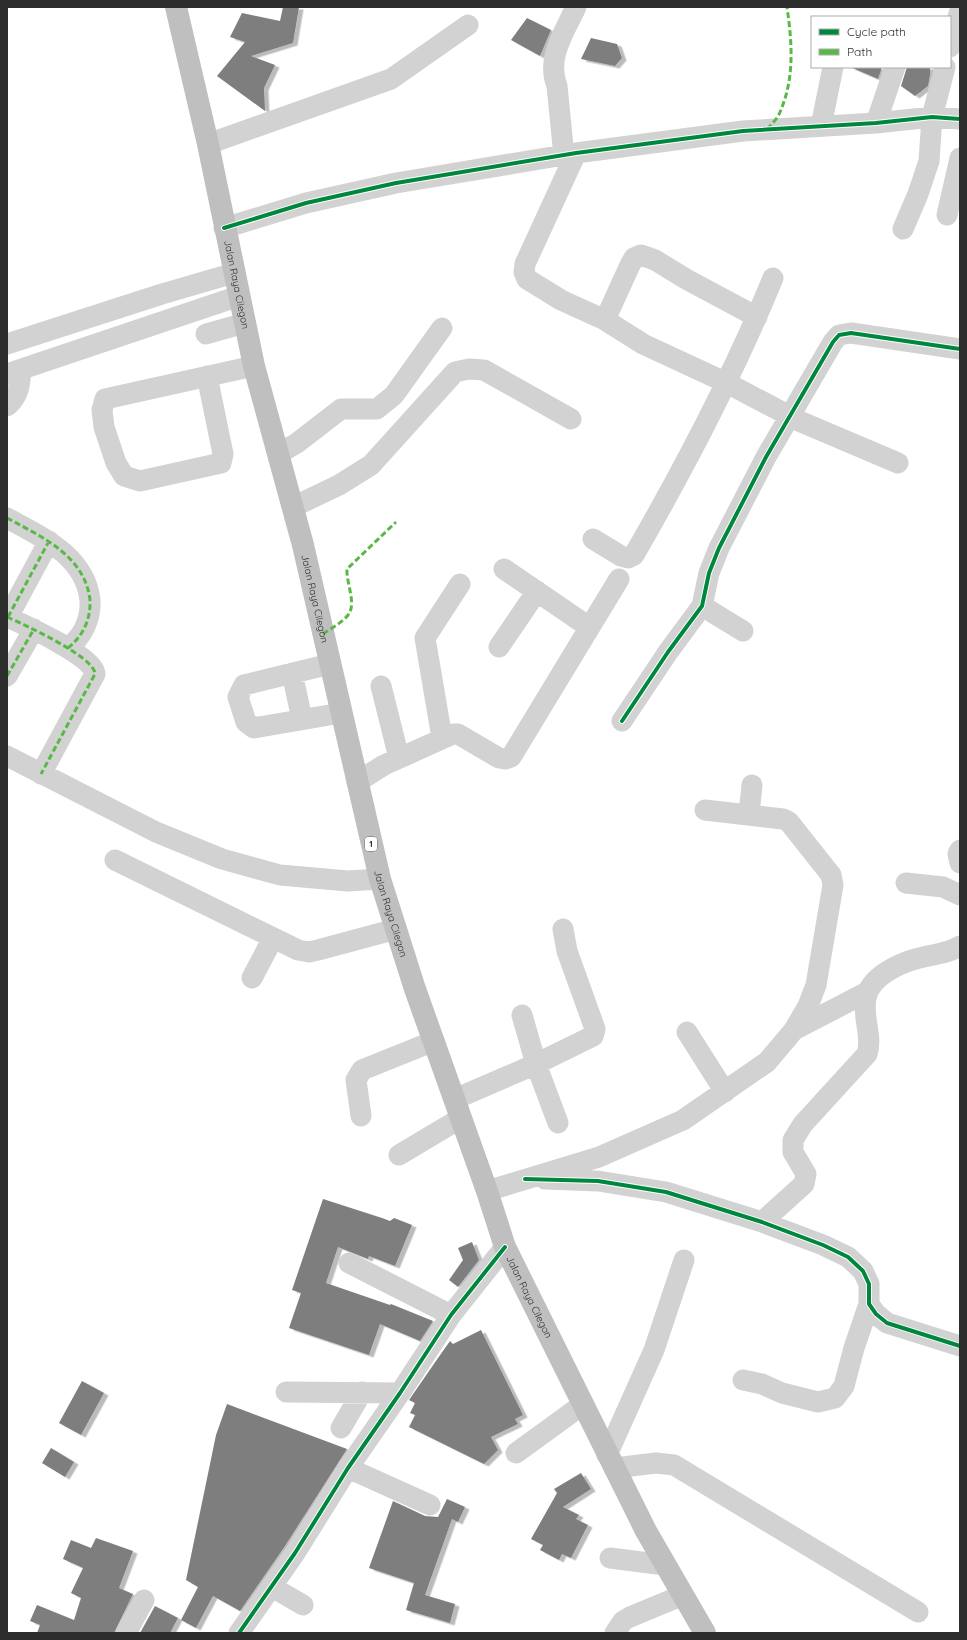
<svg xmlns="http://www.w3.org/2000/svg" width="967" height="1640" viewBox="0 0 967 1640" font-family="Quicksand,sans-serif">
<defs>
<filter id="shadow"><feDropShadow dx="4.5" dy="2.5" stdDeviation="0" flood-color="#0004"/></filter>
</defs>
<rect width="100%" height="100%" fill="#fff"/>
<path fill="#7e7e7e" filter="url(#shadow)" d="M283,7H299L293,43L251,56L275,65L264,88L265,111L217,76L245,42L230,37L242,13L280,21Z
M527,18L551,30L540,56L511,40Z
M591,38L617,44L622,58L615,66L581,59Z
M850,67H882L878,79Z
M907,67H930V75L928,86L915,96L901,86Z
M323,1199L382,1218L390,1221L394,1218L412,1225L395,1266L369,1256L368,1259L338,1247L326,1283L390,1305L391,1304L433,1321L420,1341L380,1324L369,1355L289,1328L301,1293L292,1290Z
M472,1242L479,1260L458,1287L449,1280L463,1260L458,1248Z
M481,1330L523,1415L515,1419L518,1424L491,1437L498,1450L484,1464L409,1427L415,1415L410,1413L415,1403L409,1400L438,1358L450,1341L453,1344Z
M82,1381L104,1393L81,1435L59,1423Z
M227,1404L347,1449L285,1546L240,1611L213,1596L196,1628L181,1620L198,1587L186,1580L216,1435Z
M51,1448L74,1462L65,1477L42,1463Z
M581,1473L591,1489L563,1507L579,1515L576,1519L588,1525L571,1558L562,1554L559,1560L540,1550L543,1545L531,1539L557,1493L554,1489Z
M447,1499L465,1507L458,1522L452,1519L425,1595L455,1604L450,1623L406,1610L414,1583L369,1568L393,1501L425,1516L438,1517Z
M96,1538L133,1551L119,1588L133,1594L114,1633H37L40,1625L30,1621L37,1605L74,1620L81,1598L71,1593L83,1568L63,1559L71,1540L91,1548Z
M155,1606L178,1618L170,1633H140Z"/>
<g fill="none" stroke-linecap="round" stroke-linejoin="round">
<path stroke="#d2d2d2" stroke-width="21" d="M950,47L960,10
M876,123L895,67
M821,126L833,67
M208,144L391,79L468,25
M576,153L525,264L524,272L527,279L561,300L605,320L643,344L727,383L799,421L898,463
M564,156L557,86C546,58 564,33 576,7
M947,215L960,158
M224,228L306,203L396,183L576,153L743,131L876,123L932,117L960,119
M903,229L918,194L929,161L932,117L945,67
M605,320L630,265L634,258L641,255L655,260L686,279L757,317
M206,334L245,323
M7,344L162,294L234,273
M7,374L239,296
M207,376L223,454L221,463L140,481L124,476L116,463L104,427L102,410L105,399L254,366
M7,406C19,396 20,384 21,370
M278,454L297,443L341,409H377L394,395L442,328
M293,507L339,485L371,465L455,372L469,369L484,370L571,419
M7,518C42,537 85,556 90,600C91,619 83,636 68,648
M593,539L621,556L628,558L634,555C686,465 734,373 773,278
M504,569L589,627
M702,606L743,631
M7,617C23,624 95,657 95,674L41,774
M8,617L49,541
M499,647L537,591
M330,664L244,685L238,697L246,722L254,728L341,713
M292,673L302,719
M7,676L34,629
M381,686L399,758
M622,721L668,652L702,606L709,573L719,548L766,457L833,342L839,335L851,333L960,349
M442,738L425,638L460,584
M7,756L156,832L222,859L280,875L348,881L380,879
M357,782L384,765L453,734H458L499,758L505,759L511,757L619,579
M749,815L752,785
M960,850L958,854L960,863
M115,860L298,950L309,952L318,950L396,929
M906,883L943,887L960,895
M252,978L273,938
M522,1015L536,1064L558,1123
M794,1030L867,992
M687,1032L725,1092
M455,1099L536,1064L593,1036L595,1029L567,951L563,929
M361,1116L356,1080L362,1070L434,1041
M399,1155L461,1118
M545,1179L598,1181L666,1192L762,1222L823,1245L848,1257L863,1271L869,1284V1304L876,1314L887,1323L960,1346
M487,1191L599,1157L683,1120L767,1062L794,1030L808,1006L816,985L833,885L831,875L789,822L783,819L705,810
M762,1222L804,1184L806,1174L793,1152V1140L803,1124L867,1054C873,1037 862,1018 866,998C870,976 900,963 919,958C934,954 947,954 960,946
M349,1263L451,1315
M743,1380L762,1384L782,1393L818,1402L835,1398L844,1386L854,1348L869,1304
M286,1392L400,1393
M341,1428L362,1392
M516,1453L582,1405
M607,1455L654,1350L684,1260
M348,1468L430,1505
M614,1468L656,1463L674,1465L918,1612
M610,1558L665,1565
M272,1587L303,1605
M126,1633L144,1600
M239,1633L295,1553L348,1468L400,1393L451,1315L505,1247
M615,1633L623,1621L630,1617L683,1595"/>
<path stroke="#bfbfbf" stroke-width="22" id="s1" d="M176,7L208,144L254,366L303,545L380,879L415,989L487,1191L505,1247L646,1531L705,1633"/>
<path stroke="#58b947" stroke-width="3" stroke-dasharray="6 3" stroke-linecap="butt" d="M767,129C772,124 778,118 780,112C795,78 792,42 787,7
M7,518C42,537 85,556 90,600C91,619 83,636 68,648
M7,617C23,624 95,657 95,674L41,774
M8,617L49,541
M323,634C330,629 342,623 348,615C357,604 346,583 347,569L396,522
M7,676L34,629"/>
<g stroke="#fff" stroke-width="6">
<path id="cycleway" d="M224,228L306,203L396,183L576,153L743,131L876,123L932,117L960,119
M622,721L668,652L702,606L709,573L719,548L766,457L833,342L839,335L851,333L960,349
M525,1179L598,1181L666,1192L762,1222L823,1245L848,1257L863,1271L869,1284V1304L876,1314L887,1323L960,1346
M239,1633L295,1553L348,1468L400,1393L451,1315L505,1247"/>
</g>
<use href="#cycleway" stroke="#00873e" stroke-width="4"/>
</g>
<g text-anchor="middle" stroke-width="4" stroke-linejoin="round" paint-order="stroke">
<rect fill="#fff" stroke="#6c6c6c" stroke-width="1" x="365" y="837" width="12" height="14" rx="3"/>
<g font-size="9" font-weight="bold" fill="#2d2d2d">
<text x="371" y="847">1</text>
</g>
<g font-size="10" fill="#2d2d2d" stroke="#fff">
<text dy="4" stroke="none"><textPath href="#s1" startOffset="284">Jalan Raya Cilegon</textPath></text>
<text dy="4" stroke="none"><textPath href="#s1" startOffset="608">Jalan Raya Cilegon</textPath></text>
<text dy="4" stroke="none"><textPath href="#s1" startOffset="932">Jalan Raya Cilegon</textPath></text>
<text dy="4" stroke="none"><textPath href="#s1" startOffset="1340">Jalan Raya Cilegon</textPath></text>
</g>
</g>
<rect width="967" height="1640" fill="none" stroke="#2d2d2d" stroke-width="16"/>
<rect x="811" y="16" width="140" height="52" fill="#ffffff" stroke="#ababab"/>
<rect x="819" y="29" width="20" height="6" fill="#00873e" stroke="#ababab"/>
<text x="847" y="36" font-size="12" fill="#2d2d2d">Cycle path</text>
<rect x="819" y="49" width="20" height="6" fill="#58b947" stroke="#ababab"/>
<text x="847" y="56" font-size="12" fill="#2d2d2d">Path</text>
</svg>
